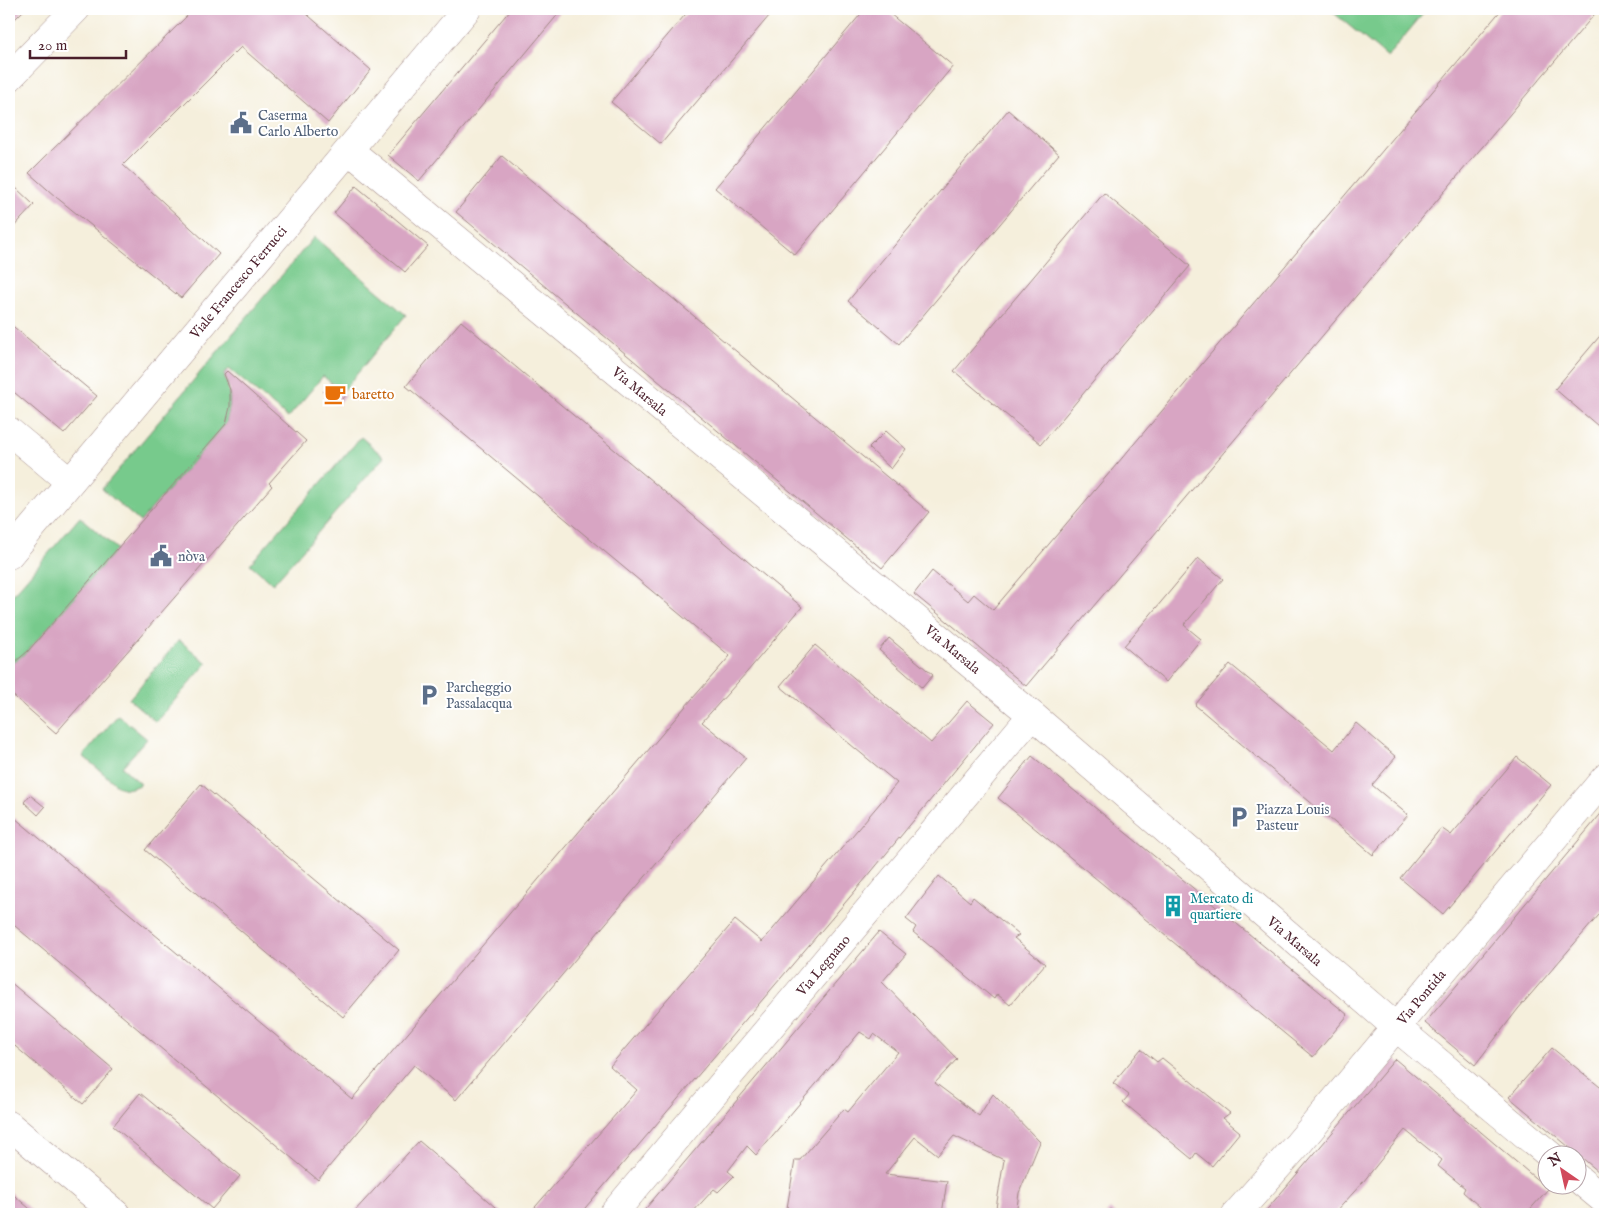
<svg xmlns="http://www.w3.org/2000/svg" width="1614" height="1223" viewBox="0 0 1614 1223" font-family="'IM FELL English',serif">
<rect width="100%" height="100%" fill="#fff"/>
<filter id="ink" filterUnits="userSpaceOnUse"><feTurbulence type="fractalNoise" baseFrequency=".02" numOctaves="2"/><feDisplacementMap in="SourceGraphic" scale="10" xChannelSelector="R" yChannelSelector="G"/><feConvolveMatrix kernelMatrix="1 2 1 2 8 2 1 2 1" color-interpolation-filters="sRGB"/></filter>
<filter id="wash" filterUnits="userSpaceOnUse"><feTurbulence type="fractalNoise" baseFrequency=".0096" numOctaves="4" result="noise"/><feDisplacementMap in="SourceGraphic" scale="20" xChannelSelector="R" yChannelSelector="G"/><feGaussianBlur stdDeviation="1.12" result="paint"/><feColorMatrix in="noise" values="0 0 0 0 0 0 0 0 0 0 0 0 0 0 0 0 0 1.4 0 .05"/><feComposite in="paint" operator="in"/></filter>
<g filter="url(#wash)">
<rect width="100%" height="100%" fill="#f5efdc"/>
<path fill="#77ca8c" stroke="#60745c" d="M1329,9H1427L1387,57Z
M314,237L406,315L342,392L323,376L288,418L229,369L224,374C231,394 231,404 226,424L140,522L102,489Z
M361,437L384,457L273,584L250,564Z
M80,517L117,549L28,651L15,662L9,663V599Z
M179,640L207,663L156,722L129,699Z
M118,715L147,739L122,767L141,784C132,788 127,791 118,786L83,756Z"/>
<g id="blocks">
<path fill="#d8a5c3" d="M9,9H25L9,25Z
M194,9H301L371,70L328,123L241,47L123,165L219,254L181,298L56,197L29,173Z
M511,9H556L560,12L419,181L388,155Z
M690,9H775L661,144L611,102Z
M865,9H884L953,66L795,255L715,188Z
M1502,9H1599L1026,686L914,594L932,571L968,601L974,594L993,610L1297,252Z
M1008,110L1059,154L899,344L848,301Z
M502,156L929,512L882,568L456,212Z
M356,186L428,246L405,272L334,213Z
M15,187L34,205L9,232V194Z
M1104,193L1190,266L1041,444L954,371Z
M461,321L802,607L747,672L702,722L746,758L456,1100L414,1065L318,1180L9,921V826L15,818L352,1099L685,707L730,656L406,386Z
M9,323L97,396L64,434L9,388Z
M1605,330V432L1555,389Z
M227,371L306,441L269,483L272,486L56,733L9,692V663L15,662L28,651L226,424L230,407V390L224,374Z
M332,383L346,395L338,405L323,392Z
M886,431L906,449L891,469L869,448Z
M1198,558L1223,579L1184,625L1201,639L1166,682L1124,646Z
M889,638L933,675L922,688L879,650Z
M815,645L931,743L967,701L994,723L867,877L580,1214H529L637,1090L610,1066L693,969L735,920L762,942L897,783L780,686Z
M1230,664L1334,750L1356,723L1396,757L1372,785L1408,815L1373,855L1195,705Z
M1032,756L1348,1015L1313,1057L998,798Z
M1517,757L1551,785L1443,914L1400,878L1441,828L1451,835Z
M201,784L399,950L343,1017L145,850Z
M30,795L45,807L38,815L24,802Z
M1605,809V908L1518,1009L1475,1065L1425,1023Z
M939,876L970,902L973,897L1019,935L1014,938L1045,964L1010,1005L997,994L994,999L913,932L916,927L906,919Z
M879,932L906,954L882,982L957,1059L935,1083L979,1116L993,1094L1040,1142L1019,1193L1016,1214H995L1004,1160L954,1136L938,1155L915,1137L885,1174L947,1181L942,1214H786L795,1160H800L844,1109L848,1112L898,1052L874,1034L871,1039L860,1032L756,1155L747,1146L728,1171L734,1176L718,1192L714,1189L691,1214H641Z
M9,981L113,1069L83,1104L9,1041Z
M1552,1048L1605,1091V1177L1509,1097Z
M1141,1049L1157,1062L1162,1058L1230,1113L1223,1118L1240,1132L1212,1166L1196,1153L1192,1159L1123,1102L1129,1095L1113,1083Z
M1395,1059L1548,1189L1526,1214H1488L1463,1192L1465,1188L1438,1166L1442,1160L1405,1130L1363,1182L1334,1214H1263Z
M140,1093L240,1176L212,1209L113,1126Z
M419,1141L440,1159L503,1214H352Z
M9,1191L36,1214H9Z
M1110,1209L1115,1214H1105Z"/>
</g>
</g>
<g filter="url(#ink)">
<use href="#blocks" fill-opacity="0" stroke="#a08784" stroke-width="1"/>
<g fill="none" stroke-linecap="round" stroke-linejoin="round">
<g stroke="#a08784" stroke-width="29">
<path id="minor" d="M9,78L76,9
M349,150L1032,715L1396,1027L1551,1156
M9,431L70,482
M9,555L467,9
M9,1125L116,1214
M1576,1177L1605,1201
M613,1214L1032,715
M1236,1214L1298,1144L1605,778"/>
</g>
<use href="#minor" stroke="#fff" stroke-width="28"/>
</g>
</g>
<defs>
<g id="civic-bare" transform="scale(1.725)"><path d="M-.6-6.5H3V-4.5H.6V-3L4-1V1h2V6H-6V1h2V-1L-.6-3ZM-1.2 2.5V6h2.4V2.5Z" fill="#5c6f8a" stroke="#fff" stroke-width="2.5" paint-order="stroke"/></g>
<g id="cafe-bare" transform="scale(1.725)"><path d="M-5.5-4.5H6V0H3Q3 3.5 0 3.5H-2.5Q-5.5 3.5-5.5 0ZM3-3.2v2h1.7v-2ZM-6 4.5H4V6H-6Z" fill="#e8710a" stroke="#fff" stroke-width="2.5" paint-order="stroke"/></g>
<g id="parking-bare" transform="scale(1.725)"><path d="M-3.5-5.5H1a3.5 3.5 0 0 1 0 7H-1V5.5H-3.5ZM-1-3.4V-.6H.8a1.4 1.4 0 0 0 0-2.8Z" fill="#5c6f8a" stroke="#fff" stroke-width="2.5" paint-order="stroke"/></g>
<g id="building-bare" transform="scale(1.725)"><path d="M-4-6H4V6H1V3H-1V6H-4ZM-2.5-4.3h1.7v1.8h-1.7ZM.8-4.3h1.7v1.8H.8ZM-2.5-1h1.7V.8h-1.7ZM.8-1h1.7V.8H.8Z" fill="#0f9aa8" stroke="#fff" stroke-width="2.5" paint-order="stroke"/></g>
</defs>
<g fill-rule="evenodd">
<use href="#civic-bare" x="241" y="123"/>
<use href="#cafe-bare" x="335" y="394"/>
<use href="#civic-bare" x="161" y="556"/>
<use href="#parking-bare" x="429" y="695"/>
<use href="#parking-bare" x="1239" y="817"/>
<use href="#building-bare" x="1173" y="906"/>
</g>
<g text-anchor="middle" stroke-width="4" stroke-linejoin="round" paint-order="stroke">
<g font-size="14" fill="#4e5e75" stroke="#fff" text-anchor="start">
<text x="258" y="120">Caserma<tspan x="258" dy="16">Carlo Alberto</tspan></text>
<text x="178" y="561">nòva</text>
<text x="446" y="692">Parcheggio<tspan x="446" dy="16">Passalacqua</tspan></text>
<text x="1256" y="814">Piazza Louis<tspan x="1256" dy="16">Pasteur</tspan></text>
</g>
<g font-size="14" fill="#4a1f2b" stroke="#fff">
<text transform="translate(238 282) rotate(-50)" y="5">Viale Francesco Ferrucci</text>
<text transform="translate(640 391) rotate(40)" y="5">Via Marsala</text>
<text transform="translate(953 649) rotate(40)" y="5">Via Marsala</text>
<text transform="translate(1295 941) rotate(41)" y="5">Via Marsala</text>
<text transform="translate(823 965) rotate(-50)" y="5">Via Legnano</text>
<text transform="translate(1421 997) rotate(-50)" y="5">Via Pontida</text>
</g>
<g font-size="14" fill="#c56008" stroke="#fff" text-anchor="start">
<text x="352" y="399">baretto</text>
</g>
<g font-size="14" fill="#0d838f" stroke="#fff" text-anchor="start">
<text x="1190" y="903">Mercato di<tspan x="1190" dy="16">quartiere</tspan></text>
</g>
</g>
<rect width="1614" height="1223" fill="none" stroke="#fff" stroke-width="30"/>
<g transform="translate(1562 1170) rotate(326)"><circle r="24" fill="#ffffff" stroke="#b7a5aa"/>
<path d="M0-4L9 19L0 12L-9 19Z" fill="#d1495b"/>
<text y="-8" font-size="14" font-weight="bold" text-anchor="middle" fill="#4a1f2b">N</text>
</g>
<path d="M30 50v8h96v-8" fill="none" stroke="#4a1f2b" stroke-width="2.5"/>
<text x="38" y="50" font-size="15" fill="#4a1f2b" stroke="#ffffff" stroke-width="4" paint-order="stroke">20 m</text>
</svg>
